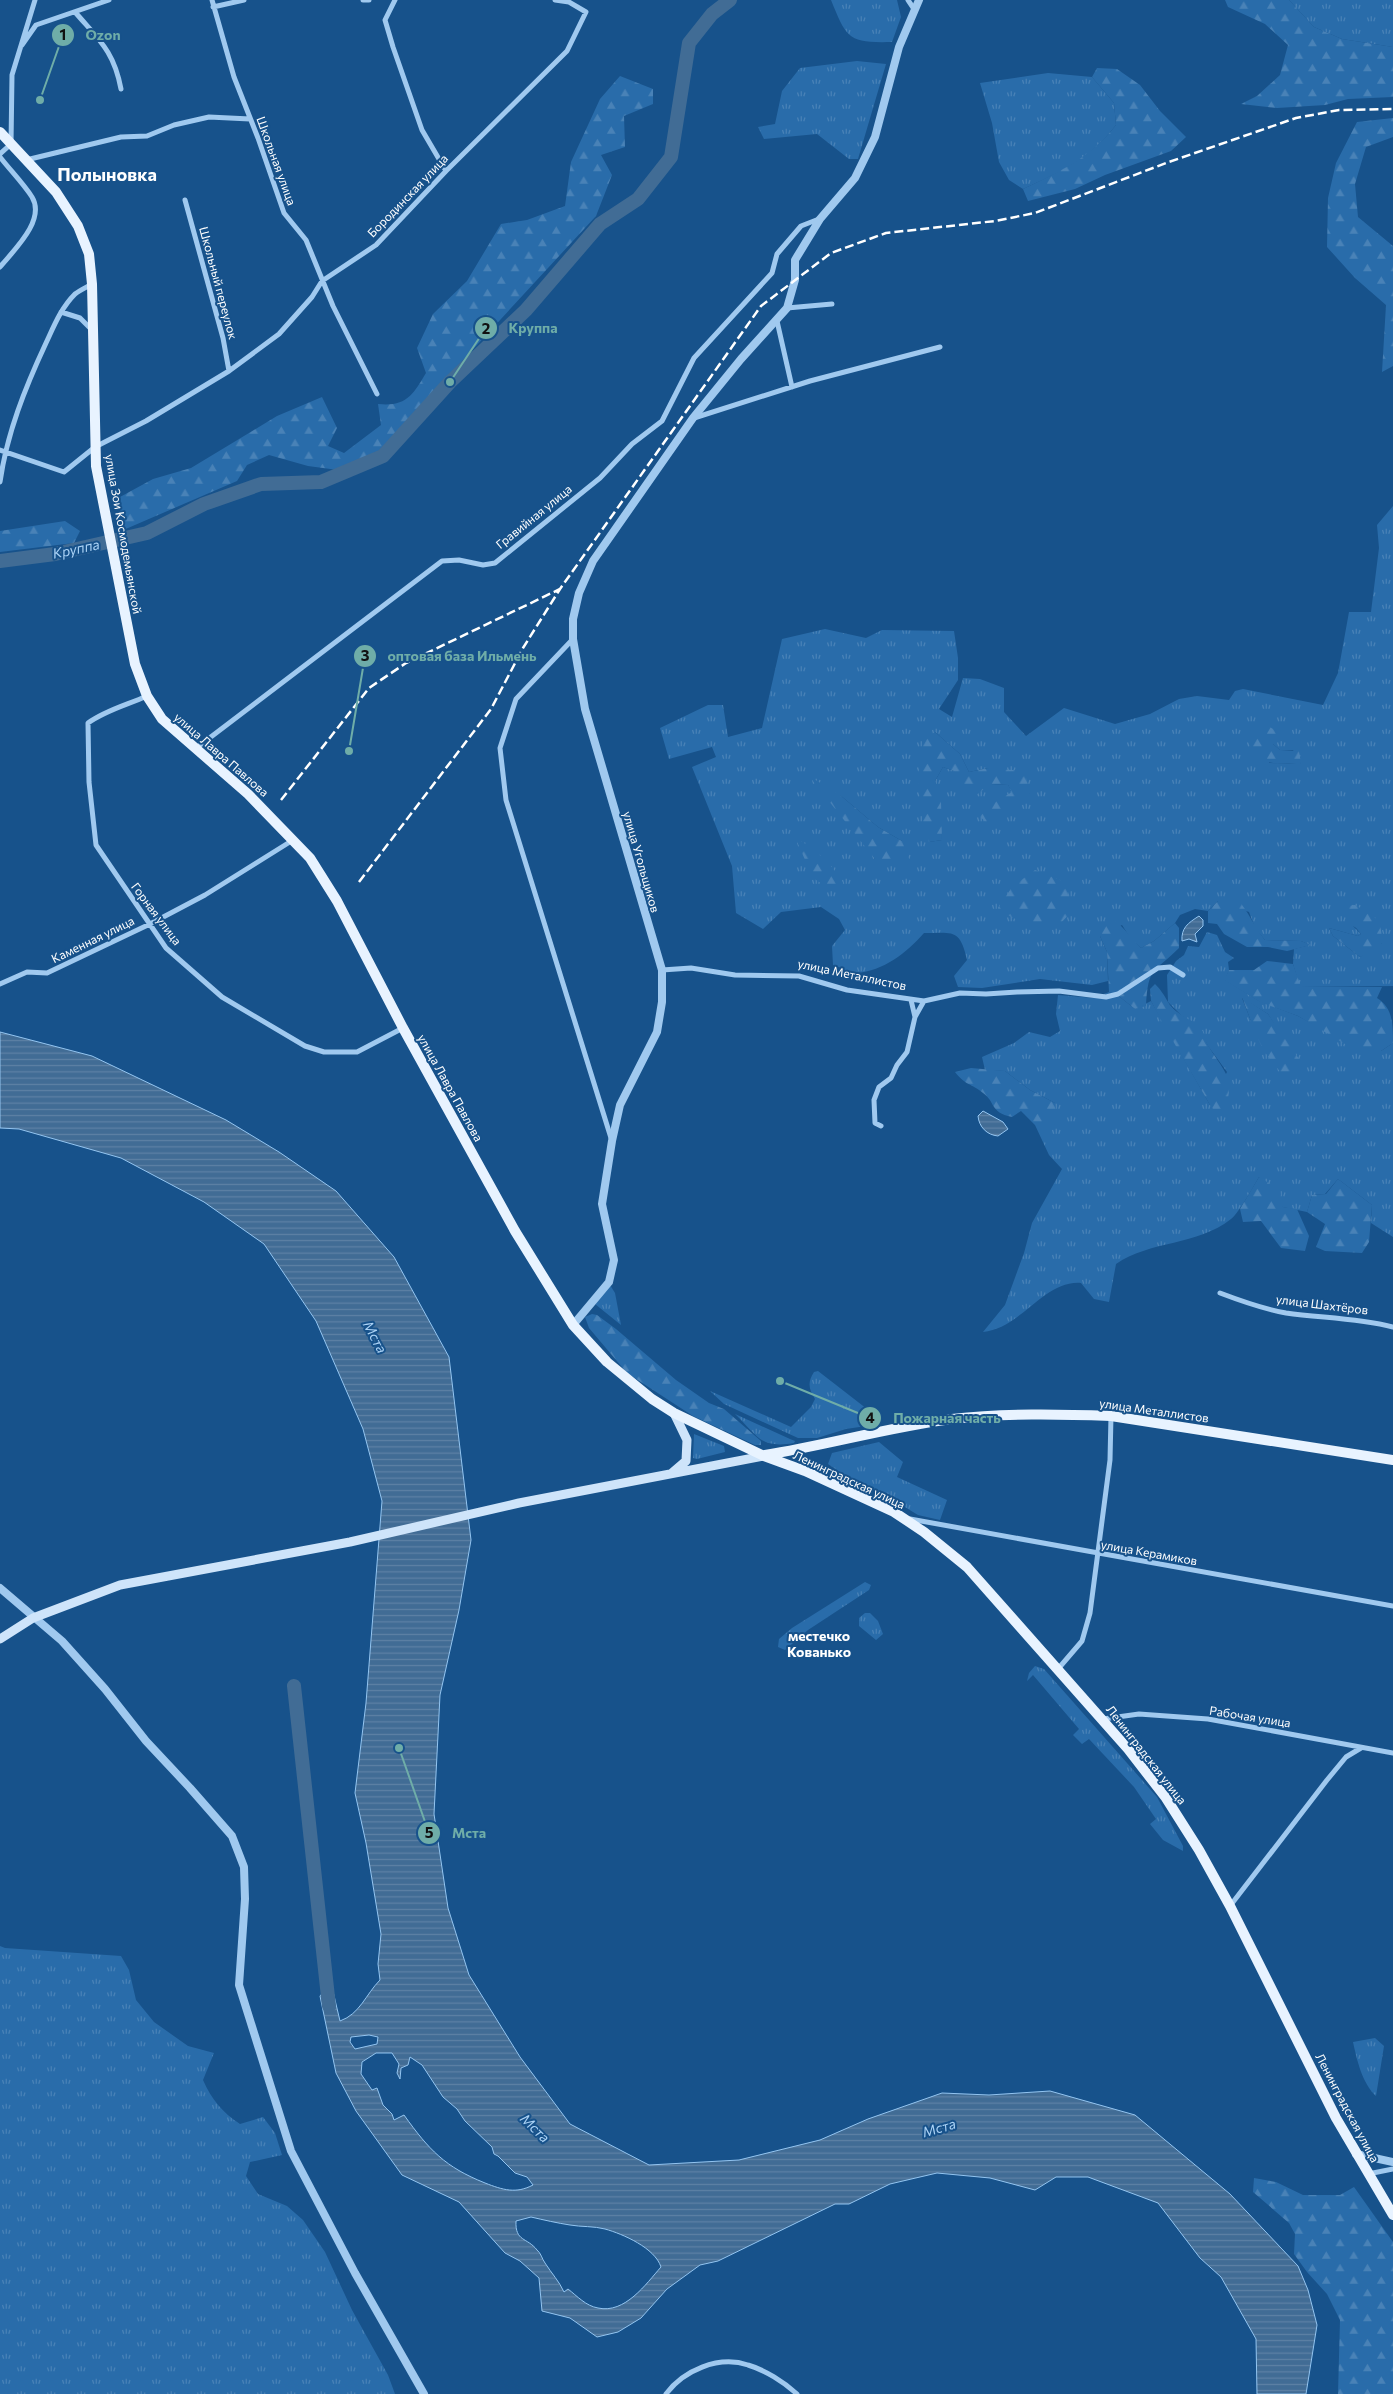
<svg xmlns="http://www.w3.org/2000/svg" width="1393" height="2394" viewBox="0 0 1393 2394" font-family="Commissioner,sans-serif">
<defs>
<pattern id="grass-tufts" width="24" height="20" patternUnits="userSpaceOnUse" patternTransform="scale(1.25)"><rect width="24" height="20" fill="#296caa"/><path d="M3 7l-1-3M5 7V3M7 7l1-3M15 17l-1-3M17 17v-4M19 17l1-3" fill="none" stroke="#4982b7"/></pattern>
<pattern id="forest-firs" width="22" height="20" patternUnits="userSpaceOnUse" patternTransform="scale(1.25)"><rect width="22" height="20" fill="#296caa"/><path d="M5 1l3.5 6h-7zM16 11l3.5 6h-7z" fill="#4982b7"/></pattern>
<pattern id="water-rules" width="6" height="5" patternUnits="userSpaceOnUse" patternTransform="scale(1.25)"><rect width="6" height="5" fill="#416c95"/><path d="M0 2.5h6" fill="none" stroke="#5e82a5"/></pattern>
</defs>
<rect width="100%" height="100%" fill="#17528b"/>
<path fill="url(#grass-tufts)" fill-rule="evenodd" d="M831,0H897L901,17L892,42C848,43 847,39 831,0Z
M1289,0H1393V47L1342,39L1314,27Z
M857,61L886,64L858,159H849L817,134L764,139L758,127L775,124L782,91L800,68Z
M1048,73L1092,77L1114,103L1116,125C1089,160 1062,171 1023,189L1009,180L999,162L992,123L980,83Z
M1393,506V986L1300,987L1293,964L1294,949L1310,945L1301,941L1265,940L1255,928L1249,912L1218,901L1208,911L1195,909L1180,915L1175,923L1154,941L1141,948L1131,939L1122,925L1100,936L1107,952L1108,981L1092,985L1040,979L982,988L958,987L954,976L967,960C960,928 953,933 924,933C906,953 884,971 856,973C849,973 840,967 833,965L832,946L845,930L839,919L821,907L781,912L763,929L736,913L732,866L692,767L716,757L712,747L669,759L660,728L708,705H723L728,737L762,728L782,639L825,629L866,638L882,630L954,631L958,658V680L939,709L952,717L963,678L980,679L1004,688V712L1026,736L1064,708L1115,724L1150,714L1179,699L1197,696L1229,700L1235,691L1243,689L1323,705L1338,673L1349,612H1371L1379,548L1377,525ZM935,732L960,754L969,772L988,768L1030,794L1013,792L1008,785L991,784L943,767L935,781L942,840L929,842ZM1273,744L1280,750H1293L1301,764L1269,763ZM840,795L878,827L902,841L875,859ZM1353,926L1382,943L1360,957L1333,936L1329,928L1358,936L1361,934Z
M1207,932L1217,935L1225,952L1234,958L1228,962L1229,970L1225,980L1259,1001L1298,1016L1329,1033L1381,1051L1393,1043V1237L1371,1223L1372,1205L1338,1179L1325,1194L1312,1195L1307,1212L1283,1207L1259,1177C1253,1187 1239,1213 1231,1219C1197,1246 1151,1240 1116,1264L1109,1302L1094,1299L1081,1283C1044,1280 1022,1328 983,1332L1005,1305L1024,1253L1032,1223L1062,1169L1049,1155L1035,1125H1054L1055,1103L1030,1090L1005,1071L985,1070L982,1057L1014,1043L1029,1032L1050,1037L1060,1031L1056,1014L1058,995L1094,998L1109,992L1120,997L1135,1009L1151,1001L1210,1105L1227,1072L1208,1046L1199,1027L1182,1016L1168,1002L1167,975L1176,961L1184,955L1188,946L1199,947ZM1242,998L1268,1014L1281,1035L1251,1021Z
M610,1285L615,1293L621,1325L595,1304Z
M818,1371L867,1409L876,1421L866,1426L846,1429L817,1438H798L724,1404L710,1391L791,1427L811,1407L815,1399C809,1389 807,1383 814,1372Z
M735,1414L790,1439L795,1441L794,1443C760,1449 758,1436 735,1414Z
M694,1434L724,1446L725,1452L697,1459L693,1458Z
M879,1442L903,1462L897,1477L947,1500L940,1520L918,1515L875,1489L873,1490L859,1485L828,1464L832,1453Z
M865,1582L871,1585L869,1590L808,1630L785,1650L778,1647L779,1639L792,1628Z
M865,1613H870L878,1621L883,1634L876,1640L859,1626V1618Z
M1035,1666L1044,1669L1157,1797L1183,1846V1851L1163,1840L1150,1824L1156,1819L1134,1787L1089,1739L1082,1744L1073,1735L1079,1729L1033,1675L1027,1681L1029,1673Z
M0,1946L5,1948L121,1956L129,1970L136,2000L154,2022L188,2046L214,2053L203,2080C212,2100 222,2112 240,2124L263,2117L275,2133L282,2155L250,2162L246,2176L258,2194L287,2206L303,2220L325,2252L352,2310L388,2375L395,2394H0Z
M1375,2038L1384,2046L1376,2096C1362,2083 1357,2060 1353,2042Z"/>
<path fill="url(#forest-firs)" d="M1225,0H1289L1314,27L1342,39L1393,47V97L1348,99L1325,105L1277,108L1241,104L1257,96L1280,75L1288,45L1265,24L1228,7Z
M1097,68L1117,69L1140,85L1160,111L1186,137L1171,151L1105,175L1075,189L1028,201L1023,189C1061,171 1090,158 1116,125L1114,103L1092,77Z
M620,76L653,89V104L624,116L625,147L601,155L612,175L596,216L379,451L338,470L308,466L269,455L247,465L237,481L121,531L120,497L153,479L191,468L277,416L322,397L337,428L328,446L344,453L381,425L378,404C406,407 413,395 426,373L417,348L433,314L467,281L501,224L527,220L565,206L571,162L600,99Z
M1393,118V137L1366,147L1355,184L1358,217L1393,246V366L1382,372L1386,305L1355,278L1327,247L1328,198L1336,163L1357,122Z
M65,521L80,531L74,543L0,552V531Z
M1266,725L1279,732L1273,744L1280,750L1299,751L1301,764C1274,763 1257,768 1247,738L1257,727Z
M935,732L960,754L969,772L988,768L1025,771L1030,794L990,827L977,813L1012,792L1008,785L991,784L972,798L954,771L943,767L935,781L941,802L942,840L929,842L921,812L918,775L924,740Z
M809,776L840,795L878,827L902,841L910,861L875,859Z
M795,837C815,850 831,862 843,883L833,891L813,878Z
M1035,870L1065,882L1072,911L1060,924C1034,925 1019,925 998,908L1012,887Z
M1238,900C1249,912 1254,927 1265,940L1301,941L1311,945L1287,951L1268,947H1247L1224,934L1217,924L1208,923V911L1218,901Z
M1355,905C1375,916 1382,918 1382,943L1375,951L1360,957L1333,936L1329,928L1358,936L1361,934L1344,913L1345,906Z
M1113,920C1125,927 1131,939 1141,948L1154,941L1175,923L1179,928V948C1154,973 1148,966 1146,1006L1135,1009L1120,997L1109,992L1107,952L1100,936L1102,927Z
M1267,961L1293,964L1301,987H1382L1377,998C1393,1008 1393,1024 1393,1043L1381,1051L1360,1053L1298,1016L1260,1002L1224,980L1229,970H1254Z
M1155,984C1161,990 1164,995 1168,1002C1175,1014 1189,1018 1199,1026C1205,1032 1205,1041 1209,1047C1227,1076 1236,1078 1223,1115L1216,1113L1210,1105L1162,1022L1151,1001L1150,989Z
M1242,997L1268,1014L1299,1059L1301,1072L1296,1079H1288C1260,1054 1255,1031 1242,997Z
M971,1068L1005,1071L1030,1090L1055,1103L1057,1121L1054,1125H1035L1021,1111L1012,1117C989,1112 996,1102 983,1093C971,1083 966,1086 955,1072Z
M1259,1177L1280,1190L1283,1207L1297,1209L1309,1236L1305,1251L1281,1248L1261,1221L1243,1222L1240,1209Z
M1338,1179L1372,1205L1369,1242L1362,1253L1325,1251L1316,1247L1325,1224L1307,1212L1312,1195L1326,1194Z
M592,1314L597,1315L616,1329L676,1380L709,1403L724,1409L761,1441V1445H755L693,1416L627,1373L589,1328L585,1317Z
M1254,2178L1276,2182L1303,2195H1340L1354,2187L1393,2242V2394H1338L1340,2320L1327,2294L1307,2272L1294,2254L1295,2234L1289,2223L1253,2192Z"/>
<path fill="url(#water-rules)" stroke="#93c5f1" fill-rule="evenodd" d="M1199,916L1203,920V926L1195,934L1197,942L1189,939L1182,941C1181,928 1188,923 1199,916Z
M0,1032L92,1056L226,1120L279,1152L336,1191L394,1257L449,1357L471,1540L459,1610L440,1695L434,1814L448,1908L469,1975L520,2057L570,2124L649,2165L739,2160L820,2140L868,2119L942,2093L989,2095L1050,2091L1135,2115L1230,2194L1298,2266L1308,2290L1317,2325L1306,2394H1257L1256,2339L1221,2277L1200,2258L1158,2203L1088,2177H1056L1035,2190L990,2178L937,2173L890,2184L849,2204H835L718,2261L700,2265L667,2289L641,2318L618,2332L597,2337L570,2318L542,2311L539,2278L520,2261L505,2253L459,2202L402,2175L356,2111L336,2073L320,1996L331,1983L340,2021C360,2014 366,1994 380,1980L378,1964L381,1934L366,1843L355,1793L366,1703L382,1501L363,1429L316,1321L264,1244L204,1202L121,1158L19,1129L0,1128ZM369,2035L378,2037L377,2044L355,2049L350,2042L351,2037ZM376,2053H392L399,2064L397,2073L400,2079L401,2068L408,2065L410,2057L422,2065L443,2097L457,2109L465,2121L492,2147L494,2154L498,2156L515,2173L527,2177L533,2185C516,2194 503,2190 485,2183C445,2167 429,2150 404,2115L394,2120L392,2114L383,2105L377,2088L372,2090L361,2074L362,2062ZM531,2217C544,2220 557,2223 570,2225C581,2227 594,2226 605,2229C623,2234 655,2248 661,2267C646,2284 625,2314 598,2308C586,2306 577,2296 568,2289L564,2292C559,2281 552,2274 545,2263C542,2259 541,2253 537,2250C527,2237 515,2242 516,2221Z
M983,1111L1003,1122L1008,1129L998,1136C987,1135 979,1127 978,1116Z"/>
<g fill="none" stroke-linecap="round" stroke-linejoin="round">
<path stroke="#416c95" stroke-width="14" d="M0,561L55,554L147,533L204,504L261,484L321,482L383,456L450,382L526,310L600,224L638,199L671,157L689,43L712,14L730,0
M294,1686L329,2006"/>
<path stroke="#a0c9ef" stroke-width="5" d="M212,0L234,77L258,138L284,213L306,240L333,306L377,394
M363,0H369
M395,0L385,20L393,47L422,130L446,171
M908,0L914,9
M213,7L244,0
M75,12C99,40 114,51 121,89
M22,45L36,25L109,0
M0,154L11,144L12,75L35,0
M0,157C10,170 23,183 32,197C46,220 14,250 0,267
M26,160L121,137L147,136L174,125L209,117L250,119
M185,200L223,338L229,371
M787,308L832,304
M61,312L80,318L92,330
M777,321L792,387
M694,418L810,381L940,347
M0,450L64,472L95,447L146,421L229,371L279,334L312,297L322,281L376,245L446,171L567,51L586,12L569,2L555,0
M0,482C7,433 25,388 46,343C54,326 61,308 75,294C80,290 87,287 92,284
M573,639L516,699L500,748L506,800L611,1138
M147,696C127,705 106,710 88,723L89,782L96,845L166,948L222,997L305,1046L324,1052H357L403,1028
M195,749L442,561L459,560L483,565L495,563L600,478L632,444L662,421L694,358L772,273L777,254L801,226L819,219
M662,970L691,968L735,975L799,976L847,990L924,1001L960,993L986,994L1017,992L1059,991L1106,997L1118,994L1158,968L1170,967L1183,975
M0,984L27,972L47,973L150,924L205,895L293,840
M911,1000L915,1017
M881,1126L875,1123L874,1100L879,1087L891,1078L897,1065L907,1052L915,1017L924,1001
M1220,1293C1241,1301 1263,1309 1286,1313C1322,1318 1357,1318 1393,1327
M910,1519L1393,1606
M1058,1669L1082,1641L1090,1613L1110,1460L1111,1416
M1103,1719L1139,1714L1208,1719L1393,1753
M1230,1906L1327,1780L1346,1757L1361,1748
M1368,2174L1393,2169
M666,2394C683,2371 718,2355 748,2365C765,2370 784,2382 797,2394"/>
<path stroke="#a0c9ef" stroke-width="8" d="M573,1325L609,1282L614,1260L602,1204L612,1141L620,1105L657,1032L662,1002V970L585,709L573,639V619L579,593L593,561L693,418L741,359L787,308L795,280V260L820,219L855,178L875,137L899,47L919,0
M0,1588L62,1641L105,1689L146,1741L190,1788L232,1836L244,1867L245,1899L239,1985L291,2151L355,2273L424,2394
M1356,2154L1393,2162"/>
<path stroke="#cee4fa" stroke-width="9" d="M672,1473L686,1461L687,1440L674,1413
M0,1639L33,1618L120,1585L350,1542L519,1503L764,1456"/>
<path stroke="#e8f3ff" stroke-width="10" d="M0,132L56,192L78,226L89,254L92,284L96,466L135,664L147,696L162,719L248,794L310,858L337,901L403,1028L515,1231L573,1325L607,1362L652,1399L674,1413L764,1456L805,1471L894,1512L924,1532L967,1567L1128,1749L1166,1798L1199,1850L1230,1906L1336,2118L1393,2215
M765,1455C828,1445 889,1427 952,1419C1005,1413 1058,1414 1111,1416L1393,1460"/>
<path stroke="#fff" stroke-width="2.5" stroke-dasharray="9 4" stroke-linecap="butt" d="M281,800L369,688L406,663L560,589
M359,882L491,709L523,648L560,589L761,306L831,253L886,233L995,221L1035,213L1166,163L1296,118L1339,110L1393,109"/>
</g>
<g text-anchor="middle" stroke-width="4" stroke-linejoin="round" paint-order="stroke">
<g font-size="12" fill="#fff" stroke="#17528b">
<text transform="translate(276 161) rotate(70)" y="4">Школьная улица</text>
<text transform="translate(408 196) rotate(-46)" y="4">Бородинская улица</text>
<text transform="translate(218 283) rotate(75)" y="4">Школьный переулок</text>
<text transform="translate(534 517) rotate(-39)" y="4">Гравийная улица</text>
<text transform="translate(123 534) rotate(80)" y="4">улица Зои Космодемьянской</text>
<text transform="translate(221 755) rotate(41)" y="4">улица Лавра Павлова</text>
<text transform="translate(641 862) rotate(74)" y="4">улица Угольщиков</text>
<text transform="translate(156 914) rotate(53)" y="4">Горная улица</text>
<text transform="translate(93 940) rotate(-26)" y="4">Каменная улица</text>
<text transform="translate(852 975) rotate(12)" y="4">улица Металлистов</text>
<text transform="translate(450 1088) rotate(61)" y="4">улица Лавра Павлова</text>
<text transform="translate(1322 1305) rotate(7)" y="4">улица Шахтёров</text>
<text transform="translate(1154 1411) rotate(8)" y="4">улица Металлистов</text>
<text transform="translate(849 1480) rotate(25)" y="4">Ленинградская улица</text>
<text transform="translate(1149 1553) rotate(10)" y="4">улица Керамиков</text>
<text transform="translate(1250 1717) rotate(9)" y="4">Рабочая улица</text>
<text transform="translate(1146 1755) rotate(52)" y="4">Ленинградская улица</text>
<text transform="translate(1347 2108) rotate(62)" y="4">Ленинградская улица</text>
</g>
<g font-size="14" font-style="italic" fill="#acd3f6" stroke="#17528b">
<text transform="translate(76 549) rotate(-12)" y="5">Круппа</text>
<text transform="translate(375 1337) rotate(62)" y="5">Мста</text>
<text transform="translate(535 2128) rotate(44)" y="5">Мста</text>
<text transform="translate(939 2128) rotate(-16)" y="5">Мста</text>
</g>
<g font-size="14" font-weight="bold" fill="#fff" stroke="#17528b">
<text x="819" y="1641">местечко<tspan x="819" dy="16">Кованько</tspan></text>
</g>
<g font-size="18" font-weight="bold" fill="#fff" stroke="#17528b">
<text x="107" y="181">Полыновка</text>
</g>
</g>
<path fill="none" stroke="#6fada8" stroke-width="2" d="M40 100L63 35M450 382L486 328M349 751L365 656M780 1381L870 1418M399 1748L429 1833"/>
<g fill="#6fada8" stroke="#17528b" stroke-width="2">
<circle cx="40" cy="100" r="5"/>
<circle cx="450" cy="382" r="5"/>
<circle cx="349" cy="751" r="5"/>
<circle cx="780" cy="1381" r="5"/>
<circle cx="399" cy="1748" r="5"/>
<circle cx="63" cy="35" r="12"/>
<circle cx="486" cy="328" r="12"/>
<circle cx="365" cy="656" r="12"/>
<circle cx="870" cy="1418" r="12"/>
<circle cx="429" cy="1833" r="12"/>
</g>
<g font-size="15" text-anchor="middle" font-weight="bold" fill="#111">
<text x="63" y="40">1</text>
<text x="486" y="334">2</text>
<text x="365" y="661">3</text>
<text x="870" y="1423">4</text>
<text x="429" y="1838">5</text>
</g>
<g font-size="14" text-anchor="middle" font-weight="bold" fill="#6fada8" stroke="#17528b" stroke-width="4" stroke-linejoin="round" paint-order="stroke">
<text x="103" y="40">Ozon</text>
<text x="533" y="333">Круппа</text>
<text x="462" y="661">оптовая база Ильмень</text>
<text x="947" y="1423">Пожарная часть</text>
<text x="469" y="1838">Мста</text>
</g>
</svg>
